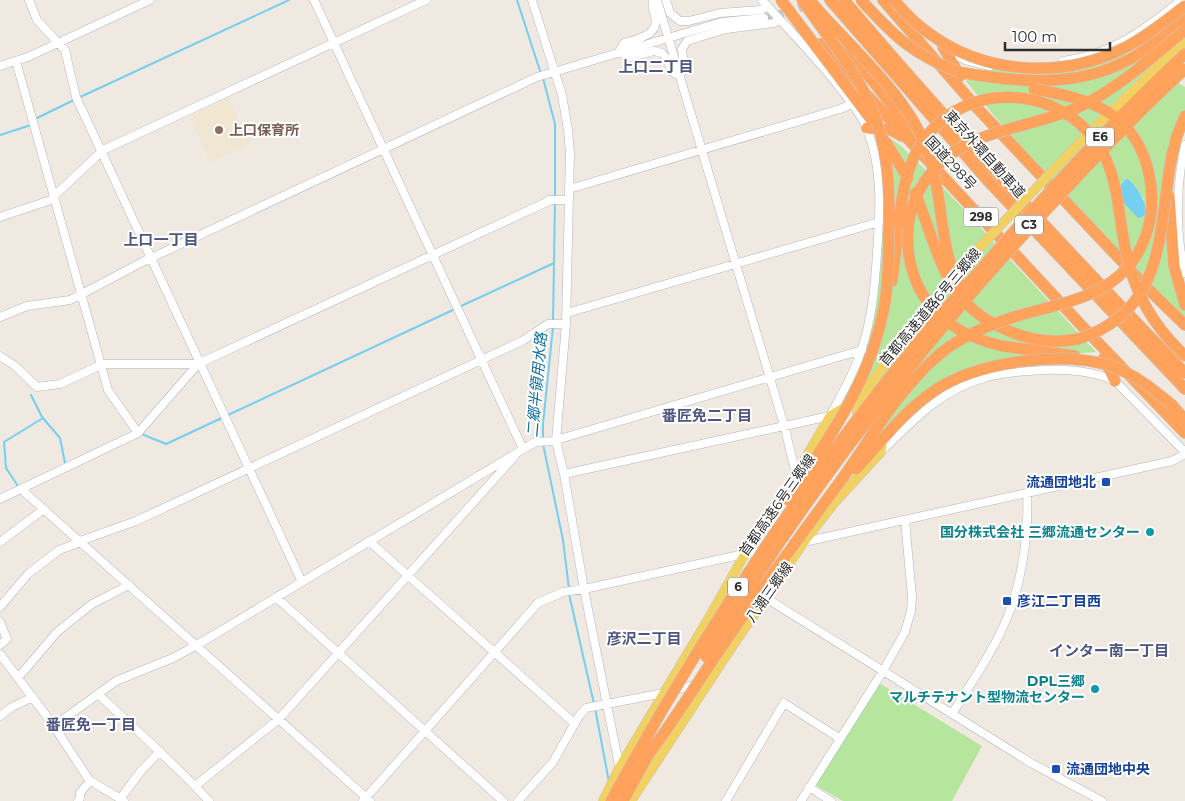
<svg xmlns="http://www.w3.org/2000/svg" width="1185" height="801" viewBox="0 0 1185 801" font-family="Montserrat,'Noto Sans JP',sans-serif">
<rect width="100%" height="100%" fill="#efe9e1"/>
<path fill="#f0e6d1" d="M229,98L250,145L210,162L189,116Z"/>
<path fill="#b6e59e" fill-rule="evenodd" d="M1118,48L1185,87V129L1175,168L1173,194L1174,235L1185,292V320C1110,242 1033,166 966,81L989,68L1054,64ZM1127,178L1137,189L1144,200L1126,205L1118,197L1117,189Z
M885,135L900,145L940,184L1096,352L1032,357L949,376L935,384L917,398L887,426L841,405L863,357L876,304L878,156Z
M879,683L982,746L952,801H843L815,785Z"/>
<path fill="#75cff0" d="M1127,178C1138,188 1145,199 1146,214L1140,218H1138L1118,197L1117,189Z"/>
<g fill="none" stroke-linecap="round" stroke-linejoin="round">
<path stroke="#75cff0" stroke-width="2" d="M517,0L541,74
M543,78L555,124V197
M78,98L289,0
M35,119L74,100
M0,135L31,125
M459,307L554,263
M553,322L555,202
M31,395L42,417L60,438L65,463
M228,415L455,309
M142,433L144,435L166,444L224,417
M543,439V424L553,327
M543,444L563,540L569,589
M18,486L6,468L4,442L43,418
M569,594L594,704
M595,708L609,782"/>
<path stroke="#c8c4bd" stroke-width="8" stroke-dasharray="8 4" stroke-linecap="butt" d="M764,18L793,11L818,0"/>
<g stroke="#b4b7c1" stroke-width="9">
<path id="minor" d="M29,0L37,20L65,50L76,97L302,582
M314,0L523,449
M532,0L562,95L568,130L570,153L566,324L556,441L564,474L584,589L620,770
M653,0C651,6 654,10 655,16C660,35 638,39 624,43L619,52L630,57L654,51L662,53L667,59L672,72L680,76L684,68L682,49L687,41L726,29L774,23L779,19
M657,0L784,425L796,474
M666,0L670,13L680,21H689L720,13L762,10L766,5
M947,50L965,60L990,66
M16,61L108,390L138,433
M1063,61C1110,55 1147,29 1181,0
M0,66L28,57L150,0
M1185,145C1176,184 1175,234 1185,273
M101,151L426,0
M569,189L840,109L852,104
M53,197L101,152
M549,200H569
M0,217L54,199
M151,258L537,77L722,22L764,18
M80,295L150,258
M567,313L879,222
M0,317L27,306L70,300L80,295
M0,356L14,365L37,387L60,384L101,365
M200,363L549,201
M100,364H201
M556,440L862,350
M881,452C912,421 943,388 987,377C1005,372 1025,371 1044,370C1068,369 1093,371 1115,381L1185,452
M564,474L830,416C841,395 854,374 861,351C872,320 875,286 877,253C880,212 883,169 867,129C861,114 850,101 840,88C816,57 788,29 762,0
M21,489L370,801
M0,499L138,433L198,364
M80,541L136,521L522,341L548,324H566
M369,541L574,723
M0,542L44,509
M761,595L1031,763L1102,801
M277,598L503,801
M0,607L28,574L59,550L81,542
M0,622L7,639L0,645
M0,654L54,726L89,780L124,801
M18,678L57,632L92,604L129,585
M98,694C135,729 174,763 209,801
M952,714C971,683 993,652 1007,618C1022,582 1029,532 1027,493
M0,716L12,707L33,697
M54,726L116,681L173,658L197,645L535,442L556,441
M195,786L279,719L514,457
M809,787L831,801
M120,799L141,771L160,751
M78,801L80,798V793L90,781
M363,801L538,603L563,592L584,589L744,554L804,542L1172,461L1185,454
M518,801L553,762L579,716L586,708L664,693L698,684
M726,801L784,703L839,738
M801,801L883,671L905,632L911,611L912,597L905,520"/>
</g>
<g stroke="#c9c9c9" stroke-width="10">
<path id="major" d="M1157,67L1185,42
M860,420C858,416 856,412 857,408C861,392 898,348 910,332
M603,801L619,768L711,614L750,545L796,474L830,416L847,406
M631,801L730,650L804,542L835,502L881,452L882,445L879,439"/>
</g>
<g stroke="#c9c9c9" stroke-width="12">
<path id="highway" d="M830,0L989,182L1185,389
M844,0C953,129 1068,252 1185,373
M883,0L978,109L1150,291L1185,325
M841,41L918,138
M820,44L856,84
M943,47L960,76
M958,72C1015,82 1077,89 1130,59C1150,48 1167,33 1185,19
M867,95L1082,326L1185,433
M867,128L891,130L902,136
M1172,160L1176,138L1185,116
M1169,196L1174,266L1185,305
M892,281L899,223
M992,323C1020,338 1047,345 1078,339
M1002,346L1075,356
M1104,358L1115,381
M1172,405L1185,420"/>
</g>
<use href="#minor" stroke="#fff" stroke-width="8"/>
<use href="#major" stroke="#f2d163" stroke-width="9"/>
<use href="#highway" stroke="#ffa35c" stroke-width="11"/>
<g stroke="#c9c9c9" stroke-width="10" stroke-linecap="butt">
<path id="major-bridge" d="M910,332L979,248L1081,141L1157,67"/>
</g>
<g stroke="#c9c9c9" stroke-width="12" stroke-linecap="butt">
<path id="highway-bridge" d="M781,0L871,119
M861,0C895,37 911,53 958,72
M894,0C905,13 916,25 930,34C985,74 1061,79 1122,49C1145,38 1165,21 1185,6
M812,3C852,50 909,95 929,155C944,198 938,248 961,288
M885,141L908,178
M915,193C936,241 941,295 992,323
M899,223C902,192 907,162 926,137C969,80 1058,86 1098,144C1117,173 1118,209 1124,242C1132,289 1151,324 1185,356
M1078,339C1170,310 1157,226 1173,150
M1002,346C963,337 928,316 914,276C905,250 905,220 917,195C950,127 1022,133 1081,106C1120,87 1152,57 1185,30
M856,469C881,442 903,412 934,391C976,362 1062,350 1111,366C1134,374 1153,389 1172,405
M788,500C826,443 867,386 882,317C889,289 888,259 889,230C890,187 888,144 870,104C853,66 825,34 802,0
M706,657C804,495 921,344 1051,205C1094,159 1138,112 1185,69
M648,755C676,718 700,678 727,639C764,585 803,532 842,479C871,438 896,394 933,360C956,338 987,325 1017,316C1065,302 1119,296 1142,245C1162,203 1151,141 1111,114C1088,99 1061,94 1034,89
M611,801C701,635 806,478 926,332C948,305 972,280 995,253C1055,184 1117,116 1185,54
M623,801L651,750"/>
</g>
<use href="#major-bridge" stroke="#f2d163" stroke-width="9"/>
<use href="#highway-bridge" stroke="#ffa35c" stroke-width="11"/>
</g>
<circle fill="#8d6e63" stroke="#fff" stroke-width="2" cx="219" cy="130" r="5"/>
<g fill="#1a4fb4" stroke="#fff" stroke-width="2">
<rect x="1101" y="477" width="10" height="10" rx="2.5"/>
<rect x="1002" y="596" width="10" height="10" rx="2.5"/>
<rect x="1051" y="764" width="10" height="10" rx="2.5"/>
</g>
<g fill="#0f9aa8" stroke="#fff" stroke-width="2">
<circle cx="1150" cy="532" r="5"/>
<circle cx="1095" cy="689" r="5"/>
</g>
<g text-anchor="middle" stroke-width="4" stroke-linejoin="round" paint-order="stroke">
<g fill="#fff" stroke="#6d6d6d" stroke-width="1">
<rect x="1086" y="127.5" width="28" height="19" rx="4"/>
<rect x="963.5" y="207.5" width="35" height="19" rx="4"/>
<rect x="1015" y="215.5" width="28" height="19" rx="4"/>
<rect x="728" y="577.5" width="20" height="19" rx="4"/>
</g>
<g font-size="12" font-weight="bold" fill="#2e2e2e">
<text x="1100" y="141">E6</text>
<text x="981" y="221">298</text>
<text x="1029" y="229">C3</text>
<text x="738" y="591">6</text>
</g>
<g font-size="14" font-weight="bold" fill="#785e54" stroke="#fff" text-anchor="start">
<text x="229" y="135">上口保育所</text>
</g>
<g font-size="14" fill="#2e2e2e" stroke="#fff">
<text transform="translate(985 154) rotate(48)" y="5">東京外環自動車道</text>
<text transform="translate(951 163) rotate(47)" y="5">国道298号</text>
<text transform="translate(930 307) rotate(-50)" y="5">首都高速道路6号三郷線</text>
<text transform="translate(777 505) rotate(-55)" y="5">首都高速6号三郷線</text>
<text transform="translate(769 592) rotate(-55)" y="5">八潮三郷線</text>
</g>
<g font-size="14" font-weight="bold" fill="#164399" stroke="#fff" text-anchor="start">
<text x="1096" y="487" text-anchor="end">流通団地北</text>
<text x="1017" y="606">彦江二丁目西</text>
<text x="1066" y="774">流通団地中央</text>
</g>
<g font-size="14" font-weight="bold" fill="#0d838f" stroke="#fff" text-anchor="end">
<text x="1140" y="537">国分株式会社 三郷流通センター</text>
<text x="1085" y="686">DPL三郷<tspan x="1085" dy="16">マルチテナント型物流センター</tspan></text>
</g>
<g font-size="15" font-weight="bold" fill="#4d5680" stroke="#fff">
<text x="656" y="72">上口二丁目</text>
<text x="161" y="245">上口一丁目</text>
<text x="707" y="421">番匠免二丁目</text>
<text x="644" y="644">彦沢二丁目</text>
<text x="1109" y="656">インター南一丁目</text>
<text x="91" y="730">番匠免一丁目</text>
</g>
<g font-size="15" font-style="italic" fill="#0d6fa3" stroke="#fff">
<text transform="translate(537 385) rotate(-85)" y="5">二郷半領用水路</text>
</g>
</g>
<path d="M1005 42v8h105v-8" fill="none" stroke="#2e2e2e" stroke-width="2.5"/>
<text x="1012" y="42" font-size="15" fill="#2e2e2e" stroke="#ffffff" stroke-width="4" paint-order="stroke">100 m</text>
</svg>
